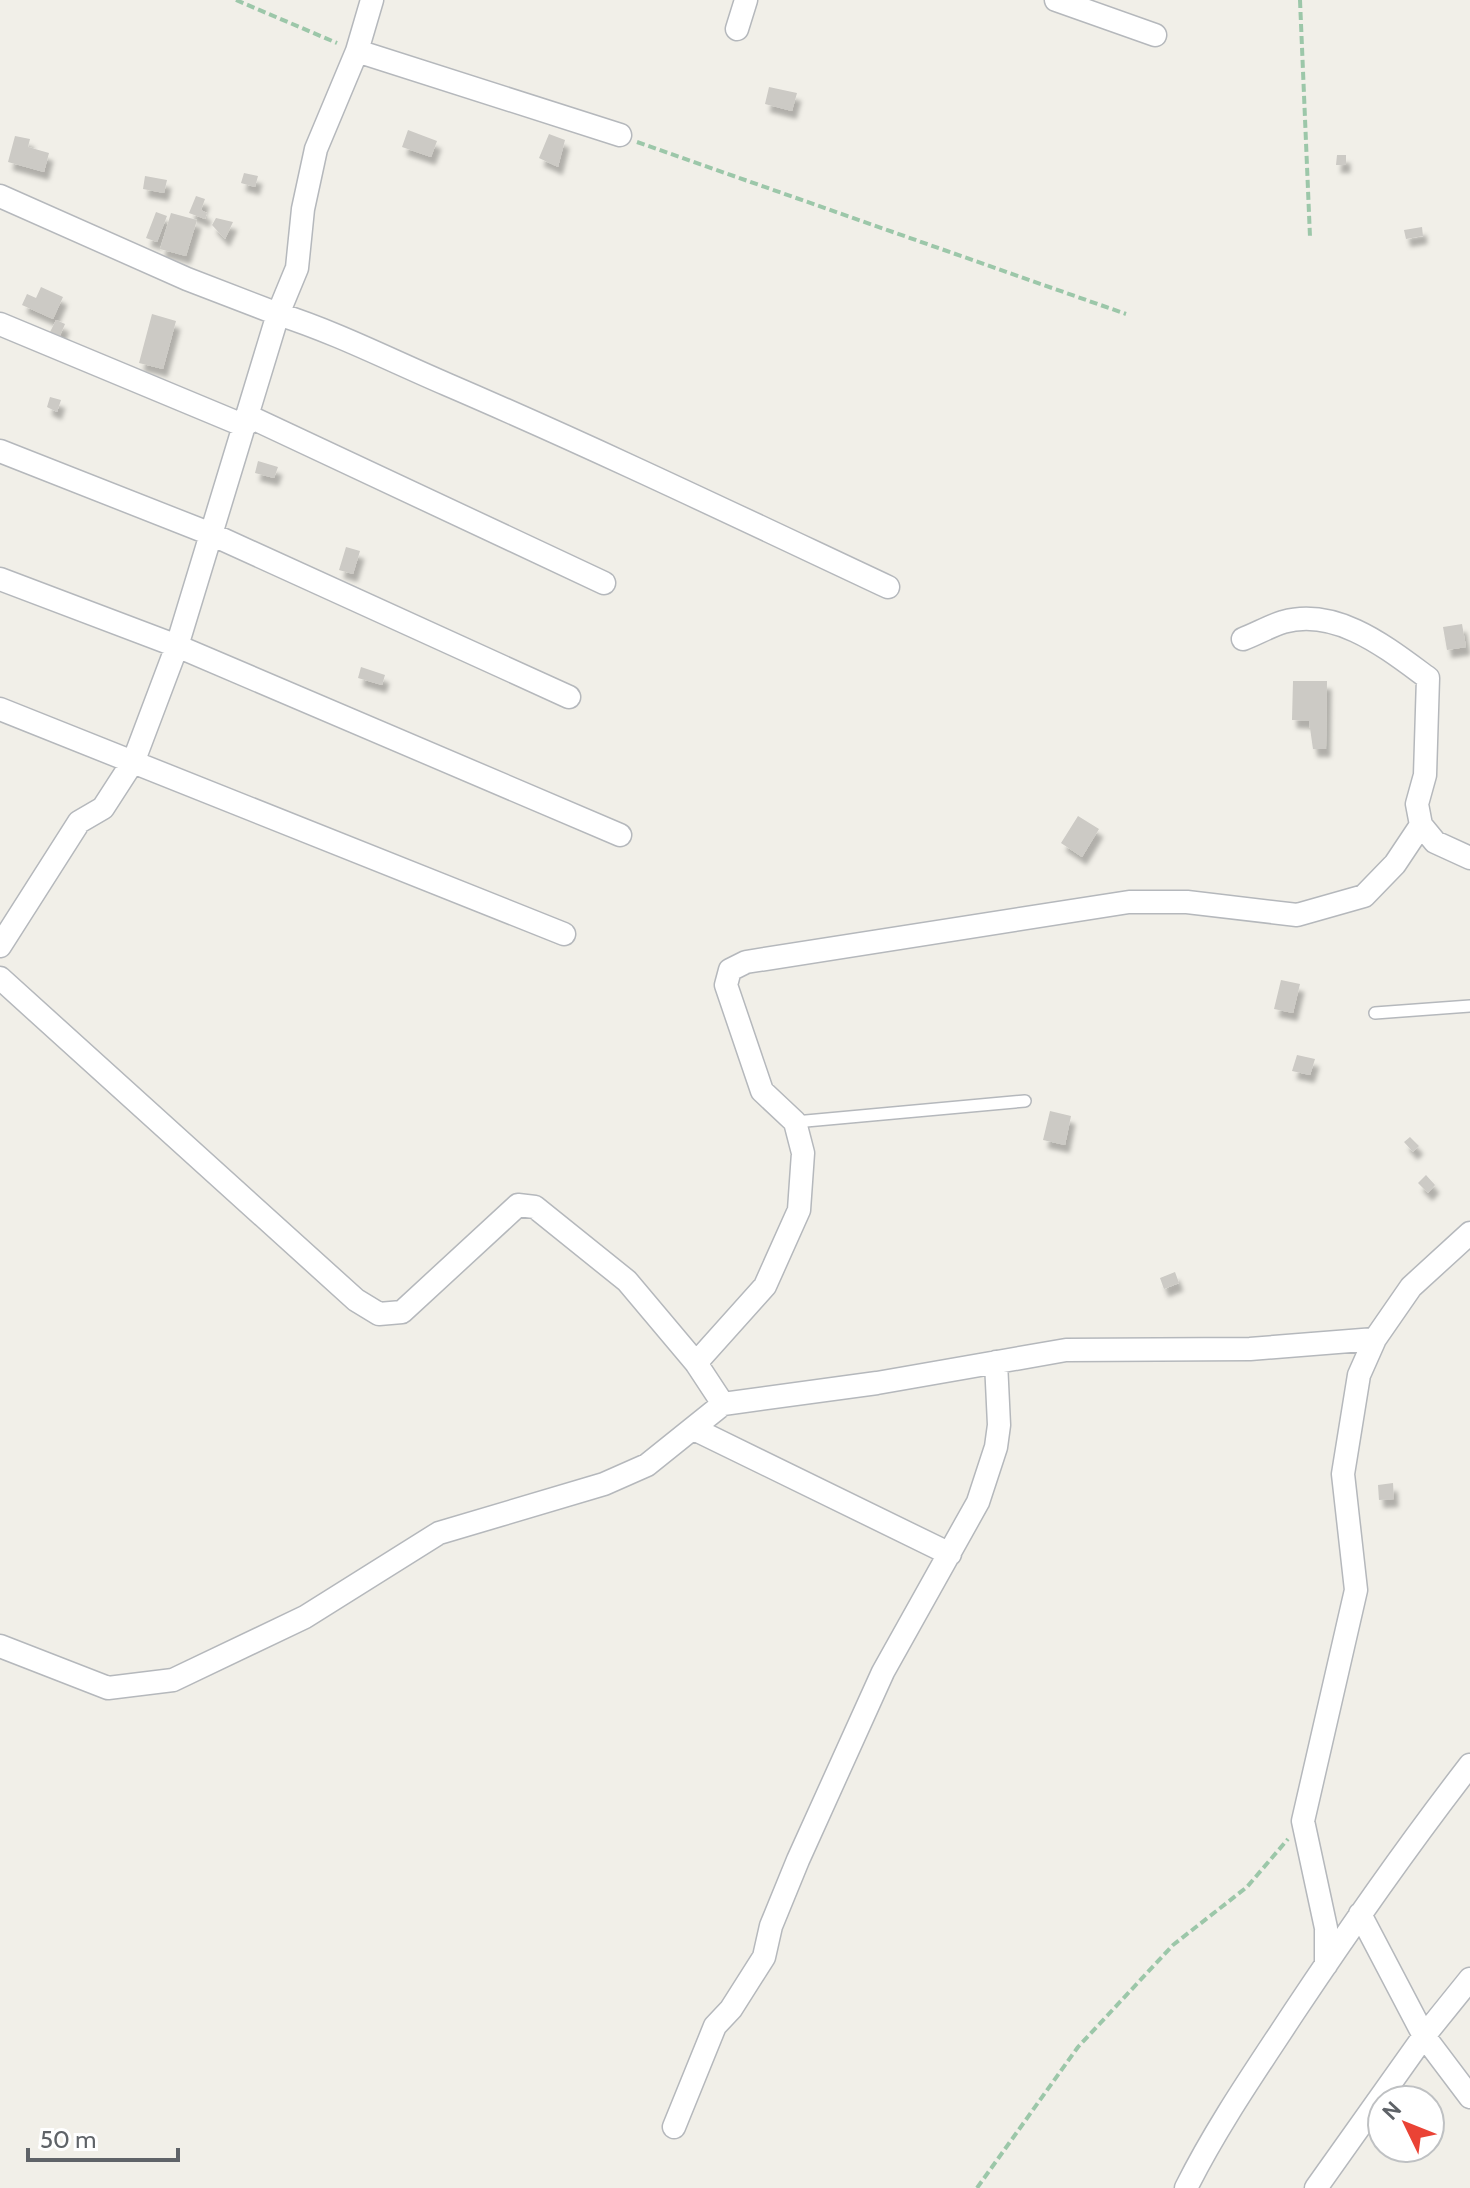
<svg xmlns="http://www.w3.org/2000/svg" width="1470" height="2188" viewBox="0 0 1470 2188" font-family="Cabin,sans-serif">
<defs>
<filter id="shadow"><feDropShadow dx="4.5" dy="8" stdDeviation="2" flood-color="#0004"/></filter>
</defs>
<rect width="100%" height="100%" fill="#f1efe8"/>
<path fill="#cccac5" filter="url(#shadow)" d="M769,87L797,93L792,111L765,104Z
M408,130L437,141L431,157L402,147Z
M549,134L565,140L558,167L539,158Z
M15,136L30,139L28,147L49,153L44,172L8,162Z
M1337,155H1346V165H1336Z
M244,173L258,176L255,187L241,183Z
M145,176L167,180L164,193L143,189Z
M196,196L205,199L201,210L207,213L205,219L189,213Z
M156,212L167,216L157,242L146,238Z
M171,213L197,220L186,256L160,249Z
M216,218L233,222L225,239L212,225Z
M1422,227L1423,236L1406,239L1404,230Z
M41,287L63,297L53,319L22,305L27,294L36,298Z
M152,314L176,321L163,369L139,363Z
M56,320L65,324L59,338L49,334Z
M50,397L61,400L57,412L47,407Z
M258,461L278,467L274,478L255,473Z
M346,547L360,551L353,574L339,570Z
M1462,624L1466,647L1447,650L1443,627Z
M361,667L385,675L382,685L358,678Z
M1293,681H1327L1326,749H1313L1309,721L1292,720Z
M1078,816L1099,829L1082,857L1061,843Z
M1281,980L1300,984L1293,1013L1274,1009Z
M1297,1055L1315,1059L1310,1075L1292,1071Z
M1050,1111L1071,1116L1065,1145L1043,1140Z
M1410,1137L1419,1146L1413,1152L1404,1142Z
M1426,1175L1435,1185L1428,1193L1418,1183Z
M1175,1272L1179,1283L1164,1289L1160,1278Z
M1393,1483L1394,1499L1379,1500L1378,1485Z"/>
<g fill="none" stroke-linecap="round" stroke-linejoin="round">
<g stroke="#b5b8bc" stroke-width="14">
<path id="service" d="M1375,1013L1470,1006
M795,1122L1025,1101"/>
</g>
<g stroke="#b5b8bc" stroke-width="25">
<path id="minor" d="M1056,0L1155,35
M737,29L746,0
M357,51L620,135
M0,196L187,279L278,314L297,268L303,209L316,149L357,51L372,0
M0,324L245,426
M248,416L604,583
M0,451L211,534L569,697
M0,579L177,646L620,835
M1243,639C1256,634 1270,626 1283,622C1337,607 1387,648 1428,678L1425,775L1417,804L1421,825L1435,842L1470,858
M0,709L564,934
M0,946L79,822L103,808L134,760L177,646L278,314C335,332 390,360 446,384C595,448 741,518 888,587
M0,978L356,1300L379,1314L402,1312L518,1205L535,1207L627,1281L696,1363L723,1404L647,1465L604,1484L439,1533L305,1617L173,1680L108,1688L0,1646
M696,1363L765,1286L799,1210L803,1153L795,1122L762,1091L726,985L730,970L746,962L1129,902H1187L1297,915L1364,896L1395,864L1421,825
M723,1404L877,1383L1066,1350L1250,1349L1375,1339
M694,1429L950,1554
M1360,1914L1424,2036L1470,2097
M1326,1965V1928L1303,1821L1356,1590L1343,1474L1359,1375L1375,1339L1411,1287L1470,1233
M674,2127L715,2026L731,2009L764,1957L771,1926L798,1860L883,1672L978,1502L996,1447L999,1425L996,1362
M1186,2188C1217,2126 1256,2070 1294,2012C1350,1928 1408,1845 1470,1765
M1316,2188L1424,2036L1470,1979"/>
</g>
<path stroke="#9cc7a9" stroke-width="4" stroke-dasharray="8 4" stroke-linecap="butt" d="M236,0L337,43
M1300,0L1310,237
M637,142L1126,314
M977,2188L1078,2047L1173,1945L1247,1887L1288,1839"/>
<use href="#service" stroke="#fff" stroke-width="11"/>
<use href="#minor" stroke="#fff" stroke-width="22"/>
</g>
<g transform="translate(1406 2124) rotate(313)"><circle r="38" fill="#ffffff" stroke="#bfc1c3" stroke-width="2"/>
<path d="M0-6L14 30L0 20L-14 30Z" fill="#ea4335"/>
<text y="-12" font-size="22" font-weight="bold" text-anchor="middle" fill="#5f6368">N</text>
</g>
<path d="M28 2148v12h150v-12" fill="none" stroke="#5f6368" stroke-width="4"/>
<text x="40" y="2148" font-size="24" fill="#5f6368" stroke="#ffffff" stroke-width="6" paint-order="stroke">50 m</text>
</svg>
